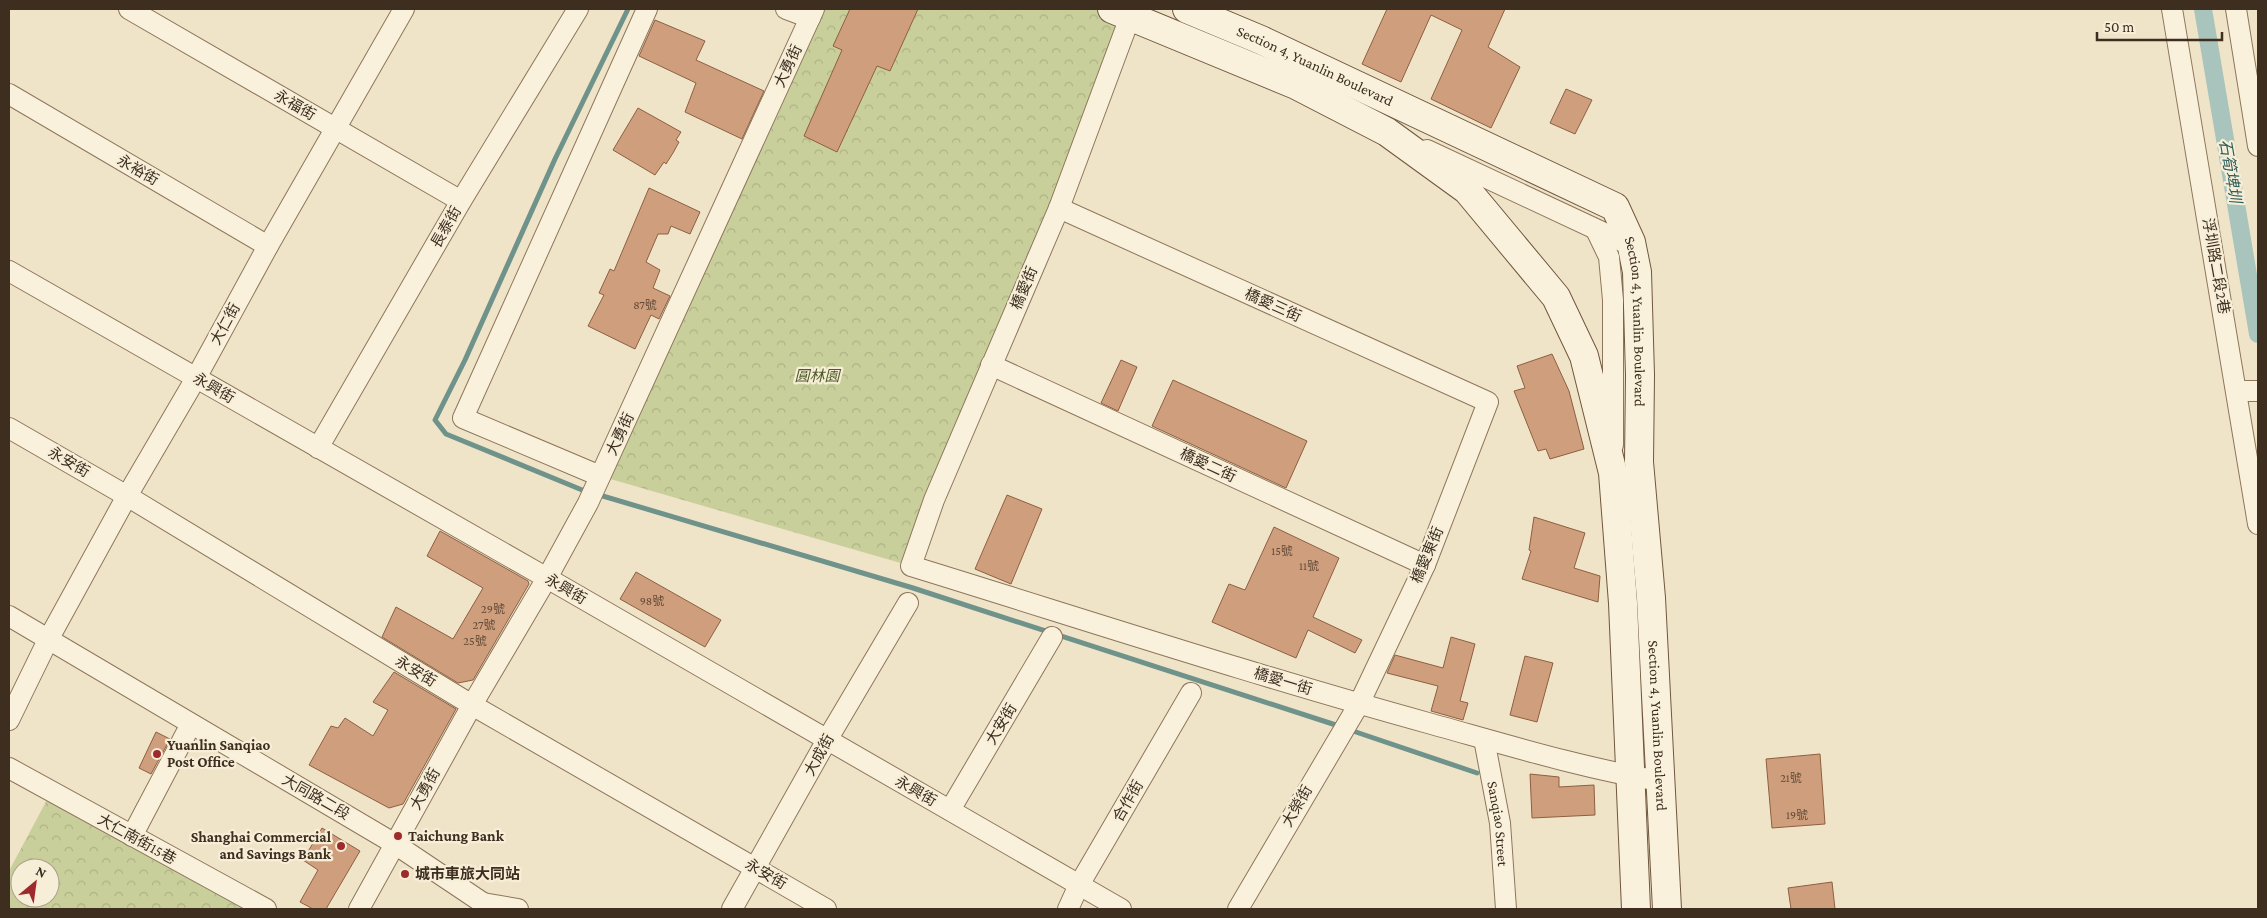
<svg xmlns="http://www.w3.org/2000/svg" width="2267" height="918" viewBox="0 0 2267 918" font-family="'Crimson Pro','Noto Sans TC',serif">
<defs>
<pattern id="park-crowns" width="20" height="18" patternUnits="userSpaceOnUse" patternTransform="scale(1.25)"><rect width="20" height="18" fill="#c9cf9b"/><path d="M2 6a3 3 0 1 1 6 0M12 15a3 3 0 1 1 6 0" fill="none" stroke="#aeb285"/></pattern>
</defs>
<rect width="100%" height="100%" fill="#f0e4c8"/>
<path fill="url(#park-crowns)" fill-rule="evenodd" d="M814,9H1112L1129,16L911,566L600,476Z
M49,796L256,909H9V871ZM20,868H50V898H20Z"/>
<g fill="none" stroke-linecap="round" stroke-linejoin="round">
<path stroke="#6f938a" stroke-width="5" d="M587,492L446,434L435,420L465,360L555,159L628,9
M596,494L913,588L1342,727
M1350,730L1477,773"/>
<path stroke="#a9c4bc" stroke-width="18" d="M2203,9L2258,334"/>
</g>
<path fill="#cf9f7d" stroke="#8d5f41" d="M850,9H918L890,71L877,66L837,152L804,136L842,50L833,46Z
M1387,9H1505L1488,47L1520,67L1491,128L1431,99L1462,30L1431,15L1401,82L1362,64Z
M655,20L705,41L696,60L764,91L742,139L685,112L696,83L639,56Z
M1566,89L1592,100L1575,134L1550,123Z
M638,108L681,132L676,140L679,142L673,153L666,164L664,162L655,175L613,150Z
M649,188L700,212L690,234L671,226L668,234H658L646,262L660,270L653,288L670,296L659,319L651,315L635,349L588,326L604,295L599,293L610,269L614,271Z
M1552,354L1569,391L1584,449L1550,459L1546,449L1538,451L1514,391L1525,388L1517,366Z
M1121,360L1137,367L1118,411L1101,403Z
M1173,380L1307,441L1286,488L1152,426Z
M1007,495L1042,509L1011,584L975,569Z
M1534,517L1585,533L1574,568L1600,576L1598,602L1522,579L1531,551L1529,550Z
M1274,527L1339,558L1313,617L1362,640L1355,653L1308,630L1296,658L1212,622L1229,584L1245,590Z
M440,531L528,581L529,584L473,680L458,683L382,637L396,607L453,639L483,588L427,556Z
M636,572L721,620L705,647L620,599Z
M1451,637L1475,644L1460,701L1468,703L1463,720L1431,711L1438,686L1387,673L1395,655L1443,668Z
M1525,656L1553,663L1537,722L1510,715Z
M394,672L456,709L403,804L389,808L309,765L331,726L338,728L345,718L373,736L388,710L373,702Z
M156,732L170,739L151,774L139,768Z
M1820,754L1825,824L1772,828L1766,759Z
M1530,774L1559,777V787L1594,785L1595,815L1532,818Z
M322,828L360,851L326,909H313L300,902L318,870L303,860Z
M1832,882L1835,909H1791L1788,888Z"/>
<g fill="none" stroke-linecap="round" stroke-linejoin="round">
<g stroke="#8d765c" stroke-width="22">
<g id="minor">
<path d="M129,9L461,201"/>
<path d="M786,9L810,18"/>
<path d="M1133,9L1059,208L934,500L911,566C1083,619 1254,675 1428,723C1504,744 1582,768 1660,781"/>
<path d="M2172,9L2258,524"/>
<path d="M2236,9L2258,146"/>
<path d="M9,94L268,246"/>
<path d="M1427,150L1632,246"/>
<path d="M1059,208L1488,402L1425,565L1359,704L1238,909"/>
<path d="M1596,230L1609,257L1613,300V445"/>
<path d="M9,271L547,578L1121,909"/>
<path d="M991,365L1425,565"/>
<path d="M2237,391H2258"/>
<path d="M9,428L127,496L472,705L826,909"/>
<path d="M318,448L461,201L578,9"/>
<path d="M600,476L463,418L647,9"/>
<path d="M9,616L395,844L483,903L489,909"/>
<path d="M9,720L48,640L127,496L196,378L268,246L404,9"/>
<path id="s1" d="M1484,739L1500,823L1506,909"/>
<path d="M9,768L266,909"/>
<path d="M950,810L1052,637"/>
<path d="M132,836L191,724"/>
<path d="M483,903L518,909"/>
<path d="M359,909L472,705L547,578L588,503L814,9"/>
<path d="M732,909L827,740L908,603"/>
<path d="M1068,909L1079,885L1191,693"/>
</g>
</g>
<g stroke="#6f573f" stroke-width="30">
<g id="secondary">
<path d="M1112,9L1296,85L1387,132L1467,190L1556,297L1584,356L1613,473L1623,603L1636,909"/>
<path id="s2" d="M1187,9L1261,40L1615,207L1631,242L1637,272L1640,375L1639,462L1651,598L1667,909"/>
</g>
</g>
<use href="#minor" stroke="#faf1dc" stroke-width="20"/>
<use href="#secondary" stroke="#faf1dc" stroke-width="28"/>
</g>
<g fill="#9e2a2b" stroke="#f7eed8" stroke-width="2">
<circle cx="157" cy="754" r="5"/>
<circle cx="398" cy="836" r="5"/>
<circle cx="341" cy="846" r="5"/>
<circle cx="405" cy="874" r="5"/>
</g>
<g text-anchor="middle" stroke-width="4.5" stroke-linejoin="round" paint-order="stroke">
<g font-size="12" fill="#624a37">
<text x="645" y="309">87號</text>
<text x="1282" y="555">15號</text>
<text x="1309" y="570">11號</text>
<text x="652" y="605">98號</text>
<text x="493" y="613">29號</text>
<text x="484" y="629">27號</text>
<text x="475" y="645">25號</text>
<text x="1791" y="782">21號</text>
<text x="1797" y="819">19號</text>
</g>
<g font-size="15" fill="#3d2e20" stroke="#f7eed8">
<text transform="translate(788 66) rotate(-65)" y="5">大勇街</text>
<text dy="5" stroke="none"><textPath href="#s2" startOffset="140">Section 4, Yuanlin Boulevard</textPath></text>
<text transform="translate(295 105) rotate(30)" y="5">永福街</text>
<text transform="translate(138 170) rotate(30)" y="5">永裕街</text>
<text transform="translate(446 227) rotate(-60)" y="5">長泰街</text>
<text transform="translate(2216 266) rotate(80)" y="5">浮圳路二段2巷</text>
<text transform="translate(1024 288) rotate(-67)" y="5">橋愛街</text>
<text transform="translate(1273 305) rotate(24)" y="5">橋愛三街</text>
<text dy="5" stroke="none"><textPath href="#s2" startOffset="590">Section 4, Yuanlin Boulevard</textPath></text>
<text transform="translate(225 324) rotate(-61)" y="5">大仁街</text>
<text transform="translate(214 388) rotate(30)" y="5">永興街</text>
<text transform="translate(620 434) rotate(-65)" y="5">大勇街</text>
<text transform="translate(69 462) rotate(30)" y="5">永安街</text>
<text transform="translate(1208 465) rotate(25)" y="5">橋愛二街</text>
<text transform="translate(1427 555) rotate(-67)" y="5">橋愛東街</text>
<text transform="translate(566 589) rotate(30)" y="5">永興街</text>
<text transform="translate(416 671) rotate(31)" y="5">永安街</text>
<text transform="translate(1283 681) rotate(17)" y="5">橋愛一街</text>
<text transform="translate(1001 724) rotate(-59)" y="5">大安街</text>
<text dy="5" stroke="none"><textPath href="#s2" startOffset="995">Section 4, Yuanlin Boulevard</textPath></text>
<text transform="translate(819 755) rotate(-61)" y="5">大成街</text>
<text transform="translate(425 789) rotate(-61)" y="5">大勇街</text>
<text transform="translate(916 791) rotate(30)" y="5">永興街</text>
<text transform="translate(316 797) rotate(30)" y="5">大同路二段</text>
<text transform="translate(1128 801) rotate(-60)" y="5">合作街</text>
<text transform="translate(1297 806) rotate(-60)" y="5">大榮街</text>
<text dy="5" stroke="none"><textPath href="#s1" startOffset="86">Sanqiao Street</textPath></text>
<text transform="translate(137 839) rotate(29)" y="5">大仁南街15巷</text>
<text transform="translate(766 874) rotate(30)" y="5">永安街</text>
</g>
<g font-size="15" font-style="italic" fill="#4d5a26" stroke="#f7eed8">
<text x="817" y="381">圓林園</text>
</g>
<g font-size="15" font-weight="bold" fill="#3d2e20" stroke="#f7eed8" text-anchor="start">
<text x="167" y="750">Yuanlin Sanqiao<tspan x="167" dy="17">Post Office</tspan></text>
<text x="408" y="841">Taichung Bank</text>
<text x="331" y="842" text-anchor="end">Shanghai Commercial<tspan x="331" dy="17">and Savings Bank</tspan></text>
<text x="415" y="879">城市車旅大同站</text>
</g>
<g font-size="16" font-style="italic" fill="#2f5d5a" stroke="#f7eed8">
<text transform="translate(2231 171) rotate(80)" y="6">石筍埤圳</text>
</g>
</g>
<rect width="2267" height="918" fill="none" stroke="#3d2e20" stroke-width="20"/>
<g transform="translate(35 883) rotate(29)"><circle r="24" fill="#f7eed8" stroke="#ada18e"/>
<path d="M0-4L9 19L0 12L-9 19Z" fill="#9e2a2b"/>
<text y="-8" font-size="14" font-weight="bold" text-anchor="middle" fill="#3d2e20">N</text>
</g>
<path d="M2097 32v8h125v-8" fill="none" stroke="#3d2e20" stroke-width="2.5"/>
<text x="2104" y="32" font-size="15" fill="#3d2e20" stroke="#f7eed8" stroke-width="4" paint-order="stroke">50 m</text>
</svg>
